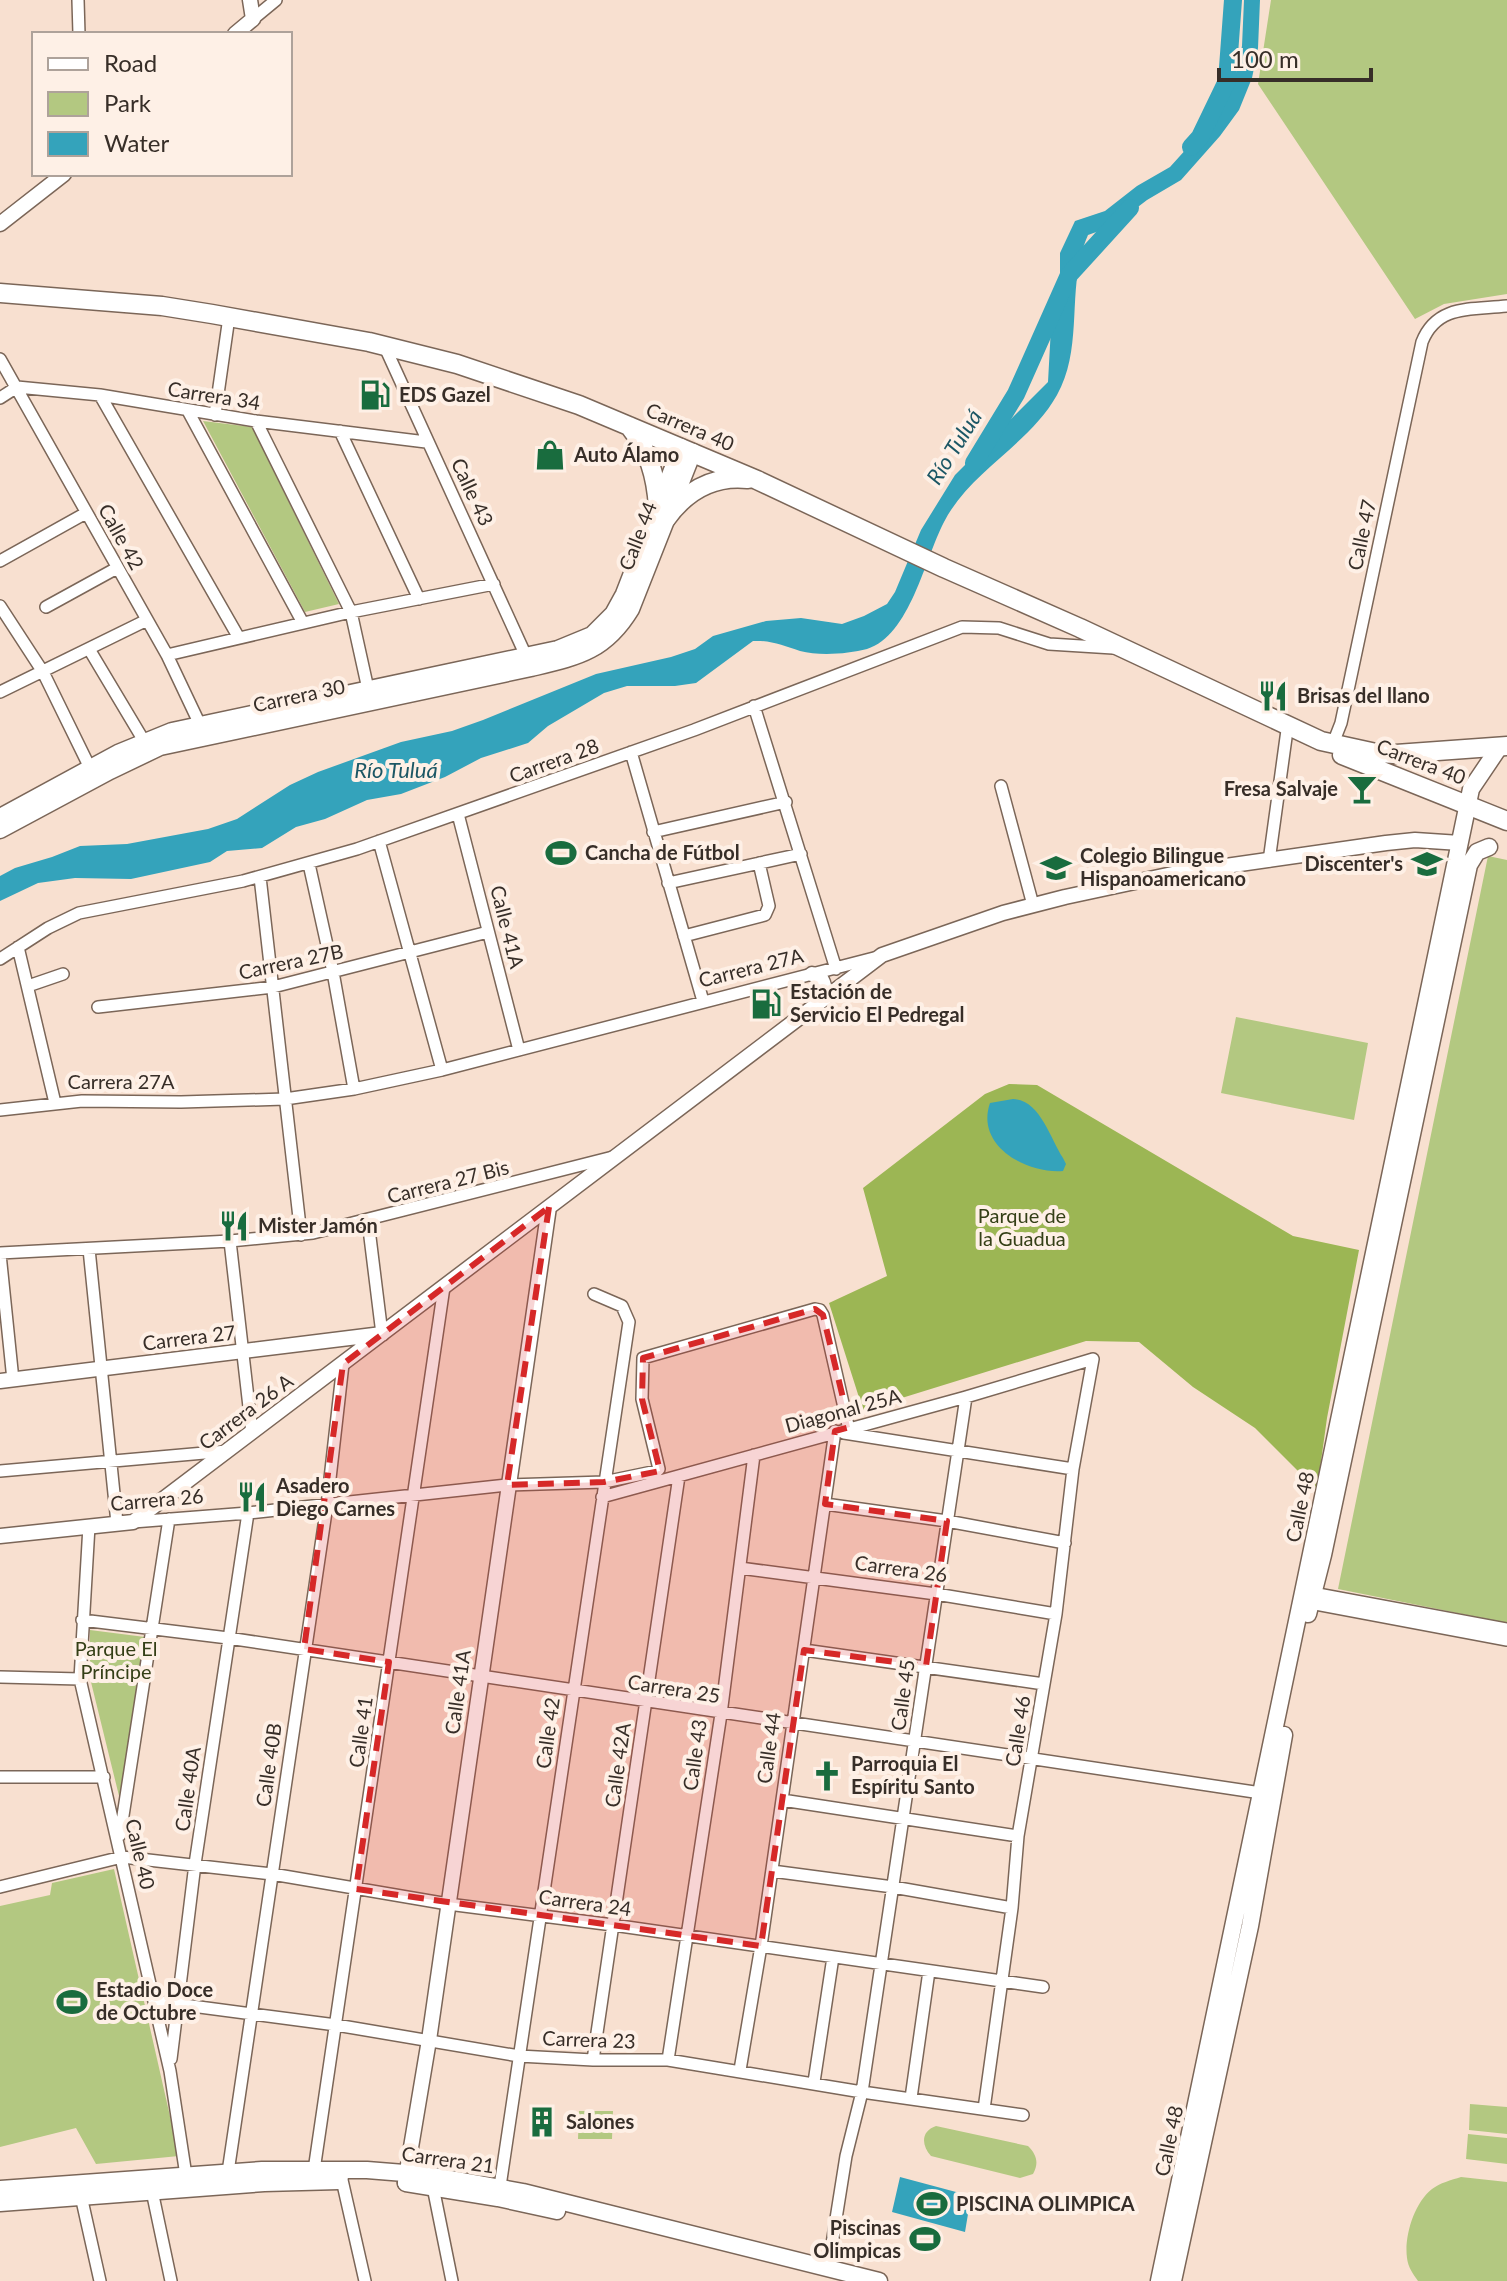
<svg xmlns="http://www.w3.org/2000/svg" width="1507" height="2281" viewBox="0 0 1507 2281" font-family="Lato,sans-serif">
<rect width="100%" height="100%" fill="#f8e0d0"/>
<path fill="#b3c881" d="M1271,0H1507V294L1444,304L1415,319L1258,84Z
M203,421L252,427L339,604L305,612Z
M1488,856L1507,860V1623L1338,1589Z
M1236,1017L1368,1043L1354,1120L1221,1093Z
M90,1630L145,1637L120,1800L90,1678Z
M114,1869L179,2156L96,2164L76,2128L0,2147V1906L50,1895L52,1883Z
M1470,2104L1507,2107V2134L1469,2130Z
M579,2111H613L612,2139H578Z
M936,2126L1028,2146C1037,2155 1039,2163 1033,2174L1020,2178L931,2156C921,2145 921,2131 936,2126Z
M1468,2134L1507,2138V2164L1466,2159Z
M1461,2177L1507,2182V2281H1418C1413,2274 1408,2267 1407,2258C1404,2237 1414,2203 1432,2189C1440,2183 1451,2180 1461,2177Z"/>
<path fill="#9cb654" d="M1009,1084L1037,1085L1293,1236L1359,1250L1327,1418L1317,1490L1255,1428L1193,1387L1139,1342L1086,1341L863,1410L829,1303L887,1276L863,1188L985,1094Z"/>
<path fill="#34a3bb" d="M1244,0H1260L1258,48L1252,78L1239,110L1220,136L1181,180L1147,200L1113,226L1088,235C1065,286 1085,345 1057,395C1029,445 970,471 944,522C925,558 910,636 867,649C848,654 819,656 800,651C784,646 771,640 753,641L696,683L675,686H627L604,693L548,726L528,743L481,758L445,777L401,794L367,800L325,819L296,827L262,848L227,851L210,862L131,879L75,878L38,883L0,901V876L15,868L52,857L80,846L127,844L208,829L237,819L290,785L318,772L401,742L452,731L483,720L596,674L671,657L695,649L713,636L766,621L801,618L842,624L864,616L887,604L895,592L921,530L955,475L1048,382L1052,309L1054,294L1060,280V253L1075,221L1105,211L1137,186L1170,167L1207,126L1224,102L1236,73L1242,46Z
M1013,1099C1040,1100 1050,1138 1063,1158L1066,1164L1063,1171C1027,1174 975,1146 990,1103Z
M900,2177L971,2196L965,2232L892,2212Z"/>
<g fill="none" stroke-linecap="round" stroke-linejoin="round">
<path stroke="#34a3bb" stroke-width="18" d="M1191,147L1200,137L1227,81L1233,0
M974,463L1016,394L1069,275L1130,208"/>
<g stroke="#7b6658" stroke-width="14">
<path id="minor" d="M78,0L79,34
M253,19L276,0
M384,345L526,656
M0,359L167,655L203,731
M100,395L239,638
M0,398L17,387L100,395L256,421L426,442
M188,411L303,623
M215,415L229,317
M256,421L351,612L368,689
M340,431L419,599
M0,561L86,513
M0,606L43,672L93,774
M46,607L117,568
M89,649L144,741
M167,655L351,612L494,584
M0,692L147,620
M754,706L836,969
M1332,746L1341,723L1422,342C1437,304 1472,310 1507,306
M631,752L703,1001
M1001,786L1033,905
M458,814L519,1050
M653,832L786,802
M379,841L442,1070
M1269,861L1288,723
M309,864L333,972L354,1089
M260,877L301,1235
M668,883L801,854
M684,936L765,915L769,906L759,863
M18,947L55,1103
M0,959L48,928L79,913L243,881L357,849L694,730L962,627L999,628L1049,644L1113,648
M28,986L63,974
M98,1007L273,987L488,932
M0,1110L82,1101L181,1102L285,1099L354,1089L442,1070L874,958
M368,1221L382,1334
M230,1241L252,1433
M89,1249L117,1523
M0,1253L230,1241L313,1233L613,1157
M0,1254L13,1380
M844,1433L1073,1469
M0,1471L227,1451
M602,1497L966,1397L1093,1359L1073,1469L1056,1614L1018,1836L1012,1908L984,2109
M825,1504L947,1521L1065,1543
M133,1522L248,1513L507,1485L604,1482L657,1471L659,1469L642,1399L643,1358L815,1309L820,1310L823,1315L850,1434
M89,1526L80,1679L170,2071L187,2182
M740,1568L936,1594L1056,1614
M1307,1592L1507,1629
M1305,1602L1507,1640
M82,1620L228,1638L1261,1793
M804,1650L1044,1684
M0,1677L80,1679
M0,1777H104
M782,1800L1018,1836
M120,1835L169,1519
M772,1871L893,1887L1012,1908
M0,1887L122,1857L272,1874L448,1904L613,1925L1043,1987
M154,2001L336,2025L519,2056L593,2060H668L862,2092L1023,2115
M171,2059L195,1864L248,1513
M593,2060L679,1476
M668,2060L721,1714L754,1455
M740,2070L761,1946L835,1431
M814,2082L833,1957
M911,2098L929,1971
M228,2172L327,1505L343,1364
M343,2172L342,2180L365,2281
M313,2177L444,1287
M433,2187L452,2281
M152,2191L171,2281
M499,2193L629,1322L622,1306L594,1294
M81,2196L100,2281
M828,2269L846,2156L862,2092L966,1397"/>
</g>
<g stroke="#7b6658" stroke-width="17">
<path id="tertiary" d="M235,34L253,19L250,0
M0,224L64,174
M812,974L820,977C826,985 825,992 822,1000
M0,1381L382,1334
M0,1536L133,1522L882,955L1003,913L1065,897L1177,873L1386,843L1415,840L1460,843
M405,2183L429,2040L549,1207"/>
</g>
<g stroke="#7b6658" stroke-width="19">
<path id="secondary" d="M0,817L118,753L172,731L558,649L592,635L613,614L624,594L681,447
M0,830L110,771L160,747L531,668C577,657 605,652 631,609L693,452
M1308,1614L1323,1555L1469,865L1477,852L1489,847
M406,2183L498,2198L557,2211
M0,2189L262,2170H367L429,2175L523,2192L879,2281
M0,2203L264,2183L339,2181
M1159,2281L1471,789L1498,749
M1173,2281L1250,1926L1284,1735"/>
</g>
<g stroke="#7b6658" stroke-width="21">
<path id="primary" d="M0,293L162,306L212,314L369,342L457,364L579,405L757,480L944,568L1080,628L1321,741L1376,753L1396,754L1507,746
M629,426C649,451 656,476 658,507
M666,519C686,491 712,475 748,479
M1342,755L1507,821"/>
</g>
<use href="#minor" stroke="#fff" stroke-width="11"/>
<use href="#tertiary" stroke="#fff" stroke-width="14"/>
<use href="#secondary" stroke="#fff" stroke-width="16"/>
<use href="#primary" stroke="#fff" stroke-width="18"/>
</g>
<path fill="#d62828" fill-opacity="0.2" stroke="#d62828" stroke-width="6" stroke-dasharray="16 10" stroke-linejoin="round" d="M549,1207L507,1485L604,1482L660,1471L642,1399L643,1358L815,1309L823,1315L850,1427L835,1431L825,1504L947,1521L926,1666L804,1650L761,1946L356,1889L389,1662L304,1649L343,1364Z"/>
<defs>
<g id="fuel-bare" transform="scale(2.4)"><path d="M-5.5-6h7V0h2V4h1.3V-2.5L3-4.5l.8-.8L6-3V5H2.5V1h-1V6h-7ZM-4.2-4.7v3.2H.2V-4.7Z" fill="#196c3e" stroke="#fef0e6" stroke-width="2.5" paint-order="stroke"/></g>
<g id="shop-bare" transform="scale(2.4)"><path d="M-5-2.5h2.3a2.7 3.5 0 0 1 5.4 0H5L5.5 6h-11ZM-1.5-2.5h3a1.5 2.3 0 0 0-3 0Z" fill="#196c3e" stroke="#fef0e6" stroke-width="2.5" paint-order="stroke"/></g>
<g id="restaurant-bare" transform="scale(2.4)"><path d="M-5-6h1v4h1v-4h1v4h1v-4h1v5L-1.5 .5V6h-2V.5L-5-1ZM5-6V6H3V1.5H1.5Q1.5-4 5-6Z" fill="#196c3e" stroke="#fef0e6" stroke-width="2.5" paint-order="stroke"/></g>
<g id="bar-bare" transform="scale(2.4)"><path d="M-6-5H6L.8 .8V4.5H3.5V6h-7V4.5H-.8V.8Z" fill="#196c3e" stroke="#fef0e6" stroke-width="2.5" paint-order="stroke"/></g>
<g id="stadium-bare" transform="scale(2.4)"><path d="M0-5a6.5 5 0 1 0 0 10a6.5 5 0 1 0 0-10ZM-3.5-1.8h7v3.6h-7Z" fill="#196c3e" stroke="#fef0e6" stroke-width="2.5" paint-order="stroke"/></g>
<g id="school-bare" transform="scale(2.4)"><path d="M0-5L7-2L0 1L-7-2ZM-4 1L0 2.5L4 1V4Q0 6-4 4Z" fill="#196c3e" stroke="#fef0e6" stroke-width="2.5" paint-order="stroke"/></g>
<g id="church-bare" transform="scale(2.4)"><path d="M-1.2-6h2.4v3.5h3.3v2.4h-3.3V6h-2.4V-.1h-3.3v-2.4h3.3Z" fill="#196c3e" stroke="#fef0e6" stroke-width="2.5" paint-order="stroke"/></g>
<g id="building-bare" transform="scale(2.4)"><path d="M-4-6H4V6H1V3H-1V6H-4ZM-2.5-4.3h1.7v1.8h-1.7ZM.8-4.3h1.7v1.8H.8ZM-2.5-1h1.7V.8h-1.7ZM.8-1h1.7V.8H.8Z" fill="#196c3e" stroke="#fef0e6" stroke-width="2.5" paint-order="stroke"/></g>
</defs>
<g fill-rule="evenodd">
<use href="#fuel-bare" x="375" y="395"/>
<use href="#shop-bare" x="550" y="455"/>
<use href="#restaurant-bare" x="1273" y="696"/>
<use href="#bar-bare" x="1362" y="789"/>
<use href="#stadium-bare" x="561" y="853"/>
<use href="#school-bare" x="1427" y="864"/>
<use href="#school-bare" x="1056" y="868"/>
<use href="#fuel-bare" x="766" y="1004"/>
<use href="#restaurant-bare" x="234" y="1226"/>
<use href="#restaurant-bare" x="252" y="1497"/>
<use href="#church-bare" x="827" y="1776"/>
<use href="#stadium-bare" x="72" y="2002"/>
<use href="#building-bare" x="542" y="2122"/>
<use href="#stadium-bare" x="932" y="2204"/>
<use href="#stadium-bare" x="925" y="2239"/>
</g>
<g text-anchor="middle" stroke-width="8" stroke-linejoin="round" paint-order="stroke">
<g font-size="20" font-weight="bold" fill="#372e28" stroke="#fef0e6" text-anchor="start">
<text x="399" y="402">EDS Gazel</text>
<text x="574" y="462">Auto Álamo</text>
<text x="1297" y="703">Brisas del llano</text>
<text x="1338" y="796" text-anchor="end">Fresa Salvaje</text>
<text x="585" y="860">Cancha de Fútbol</text>
<text x="1080" y="863">Colegio Bilingue<tspan x="1080" dy="23">Hispanoamericano</tspan></text>
<text x="1403" y="871" text-anchor="end">Discenter's</text>
<text x="790" y="999">Estación de<tspan x="790" dy="23">Servicio El Pedregal</tspan></text>
<text x="258" y="1233">Mister Jamón</text>
<text x="276" y="1493">Asadero<tspan x="276" dy="23">Diego Carnes</tspan></text>
<text x="851" y="1771">Parroquia El<tspan x="851" dy="23">Espíritu Santo</tspan></text>
<text x="96" y="1997">Estadio Doce<tspan x="96" dy="23">de Octubre</tspan></text>
<text x="566" y="2129">Salones</text>
<text x="956" y="2211">PISCINA OLIMPICA</text>
<text x="901" y="2235" text-anchor="end">Piscinas<tspan x="901" dy="23">Olimpicas</tspan></text>
</g>
<g font-size="20" fill="#372e28" stroke="#fef0e6">
<text transform="translate(214 396) rotate(9)" y="7">Carrera 34</text>
<text transform="translate(690 427) rotate(23)" y="7">Carrera 40</text>
<text transform="translate(472 492) rotate(65)" y="7">Calle 43</text>
<text transform="translate(1362 535) rotate(-78)" y="7">Calle 47</text>
<text transform="translate(638 536) rotate(-69)" y="7">Calle 44</text>
<text transform="translate(121 537) rotate(61)" y="7">Calle 42</text>
<text transform="translate(299 696) rotate(-12)" y="7">Carrera 30</text>
<text transform="translate(554 761) rotate(-20)" y="7">Carrera 28</text>
<text transform="translate(1421 762) rotate(21)" y="7">Carrera 40</text>
<text transform="translate(507 927) rotate(76)" y="7">Calle 41A</text>
<text transform="translate(291 962) rotate(-12)" y="7">Carrera 27B</text>
<text transform="translate(751 968) rotate(-14)" y="7">Carrera 27A</text>
<text x="121" y="1089">Carrera 27A</text>
<text transform="translate(448 1182) rotate(-14)" y="7">Carrera 27 Bis</text>
<text transform="translate(189 1338) rotate(-7)" y="7">Carrera 27</text>
<text transform="translate(843 1411) rotate(-15)" y="7">Diagonal 25A</text>
<text transform="translate(246 1412) rotate(-37)" y="7">Carrera 26 A</text>
<text transform="translate(157 1500) rotate(-5)" y="7">Carrera 26</text>
<text transform="translate(1300 1507) rotate(-78)" y="7">Calle 48</text>
<text transform="translate(901 1569) rotate(8)" y="7">Carrera 26</text>
<text transform="translate(674 1689) rotate(9)" y="7">Carrera 25</text>
<text transform="translate(458 1692) rotate(-82)" y="7">Calle 41A</text>
<text transform="translate(903 1695) rotate(-82)" y="7">Calle 45</text>
<text transform="translate(1018 1731) rotate(-81)" y="7">Calle 46</text>
<text transform="translate(361 1732) rotate(-82)" y="7">Calle 41</text>
<text transform="translate(548 1733) rotate(-82)" y="7">Calle 42</text>
<text transform="translate(769 1748) rotate(-82)" y="7">Calle 44</text>
<text transform="translate(695 1755) rotate(-82)" y="7">Calle 43</text>
<text transform="translate(269 1765) rotate(-82)" y="7">Calle 40B</text>
<text transform="translate(618 1765) rotate(-82)" y="7">Calle 42A</text>
<text transform="translate(188 1789) rotate(-82)" y="7">Calle 40A</text>
<text transform="translate(140 1854) rotate(77)" y="7">Calle 40</text>
<text transform="translate(585 1903) rotate(8)" y="7">Carrera 24</text>
<text transform="translate(589 2040) rotate(2)" y="7">Carrera 23</text>
<text transform="translate(1169 2141) rotate(-78)" y="7">Calle 48</text>
<text transform="translate(448 2160) rotate(8)" y="7">Carrera 21</text>
</g>
<g font-size="20" fill="#343f16" stroke="#fef0e6">
<text x="1022" y="1223">Parque de<tspan x="1022" dy="23">la Guadua</tspan></text>
<text x="116" y="1656">Parque El<tspan x="116" dy="23">Príncipe</tspan></text>
</g>
<g font-size="22" font-style="italic" fill="#1c5765" stroke="#fef0e6">
<text transform="translate(954 447) rotate(-58)" y="8">Río Tuluá</text>
<text x="396" y="778">Río Tuluá</text>
</g>
</g>
<rect x="32" y="32" width="260" height="144" fill="#fef0e6" stroke="#aea29a" stroke-width="2"/>
<rect x="48" y="58" width="40" height="12" fill="#ffffff" stroke="#aea29a" stroke-width="2"/>
<text x="104" y="72" font-size="24" fill="#372e28">Road</text>
<rect x="48" y="92" width="40" height="24" fill="#b3c881" stroke="#aea29a" stroke-width="2"/>
<text x="104" y="112" font-size="24" fill="#372e28">Park</text>
<rect x="48" y="132" width="40" height="24" fill="#34a3bb" stroke="#aea29a" stroke-width="2"/>
<text x="104" y="152" font-size="24" fill="#372e28">Water</text>
<path d="M1219 68v12h152v-12" fill="none" stroke="#372e28" stroke-width="4"/>
<text x="1231" y="68" font-size="24" fill="#372e28" stroke="#fef0e6" stroke-width="6" paint-order="stroke">100 m</text>
</svg>
